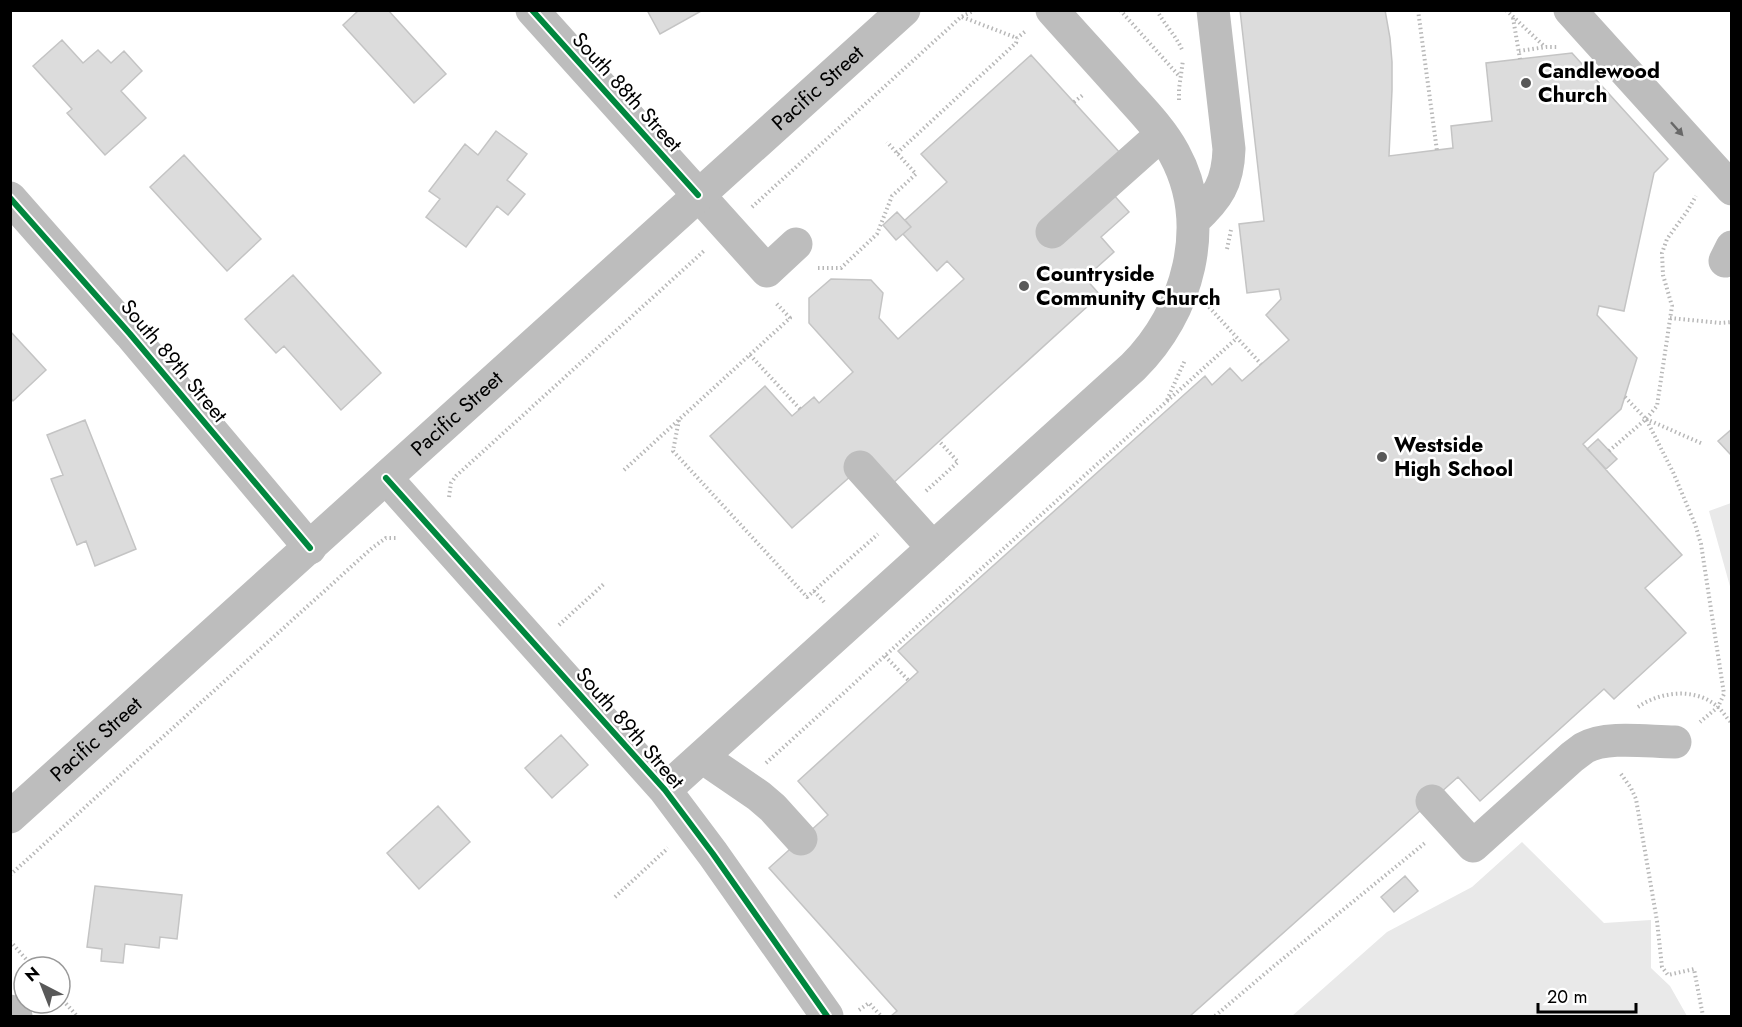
<svg xmlns="http://www.w3.org/2000/svg" width="1742" height="1027" viewBox="0 0 1742 1027" font-family="Jost,sans-serif">
<rect width="100%" height="100%" fill="#fff"/>
<path fill="#e9e9e9" d="M1731,503H1732L1731,590L1709,511Z
M1522,842L1604,923L1651,920V968L1670,986L1687,1016H1292L1387,932L1472,887Z"/>
<path fill="#dcdcdc" stroke="#c4c4c4" stroke-width="1.5" d="M359,10H388L446,74L414,103L343,25Z
M647,10H703L660,34Z
M1240,10H1385L1390,38L1392,62V90L1389,156L1453,148L1451,126L1492,121L1486,63L1572,53L1668,159L1654,173L1624,311L1599,306L1597,315L1637,358L1621,409L1583,444L1682,555L1645,588L1686,633L1614,699L1604,689L1480,801L1458,777L1190,1016H891L897,1011L769,868L828,815L798,781L918,672L898,651L1205,376L1212,385L1230,368L1242,381L1289,340L1266,315L1281,299L1279,289L1247,293L1239,224L1264,221Z
M62,40L83,63L98,50L111,63L124,51L142,71L121,91L146,118L105,155L67,113L72,109L33,66Z
M1031,55L1121,154L1112,193L1129,212L1101,237L1114,252L1085,278L1100,295L891,485L869,460L792,528L710,436L765,386L792,416L814,397L819,403L853,372L809,323V298L831,279L871,280L883,293L879,318L898,339L964,279L947,261L937,271L903,234L911,227L905,220L947,182L921,154Z
M496,131L527,154L507,180L525,194L508,215L497,206L466,247L426,217L440,199L429,191L465,144L478,155Z
M184,155L261,239L227,271L150,187Z
M897,212L911,227L896,240L883,225Z
M293,275L381,373L341,410L284,346L276,353L245,319Z
M10,331L46,370L13,401L10,397Z
M85,420L136,549L95,566L86,541L77,545L51,479L63,475L47,435Z
M1732,429V456L1718,441Z
M1598,439L1617,459L1606,469L1587,449Z
M561,735L588,765L552,798L525,768Z
M438,806L470,842L419,889L387,853Z
M1405,876L1418,891L1394,912L1381,897Z
M95,886L182,895L177,939L160,937L159,948L125,944L123,963L101,961L102,949L87,947Z"/>
<g fill="none" stroke-linecap="round" stroke-linejoin="round">
<path stroke="#b8b8b8" stroke-width="4" stroke-dasharray="1.5 3" stroke-linecap="butt" d="M1120,10L1180,77
M1157,10C1164,25 1177,36 1183,52
M1418,10L1437,151
M1506,10L1545,47
M962,17L1017,38
M1513,18L1520,59
M1519,51L1546,47H1558
M1179,100V89L1183,60
M1074,102L1084,94
M897,153L1016,43L1017,38L1027,30
M752,207L961,17L975,10
M1227,249L1231,230
M818,268H841L877,234L892,196L916,174L887,142
M1209,307L1261,364
M1670,318L1721,323L1732,322
M750,355L800,409
M1625,397L1646,419L1673,472L1695,524L1701,544L1724,694L1718,707L1700,722
M1167,400L1185,360
M1646,419L1703,444
M679,420L673,451L807,597L878,534
M1609,451L1646,419L1657,406L1672,306L1663,275L1662,253L1667,239L1688,210L1696,196
M624,470L790,318L775,302
M926,491L958,462L939,441
M449,497L451,483L456,476L705,250
M814,591L824,602
M559,625L605,583
M885,656L909,681
M1638,707C1661,691 1697,687 1719,708C1724,713 1727,719 1732,723
M766,763L1237,338
M1621,774L1631,788L1636,799L1657,921L1662,967L1668,975L1694,969L1703,1016
M10,875L372,548L386,538H397
M615,897L668,848
M10,941L33,967
M60,997L77,1016
M859,1010L869,1003L881,1016
M1215,1016L1274,966L1425,843"/>
<path stroke="#bdbdbd" stroke-width="33" d="M532,10L767,271L796,244
M1570,10L1732,189
M10,198L130,334L310,548
M1193,221C1218,198 1228,183 1229,149L1213,10
M1052,232L1162,134
M1725,261L1732,247
M860,467L933,548
M386,478L665,790L713,854L827,1016
M702,757L759,796L773,808L801,839
M665,790L1133,367C1188,313 1213,224 1174,153C1161,129 1141,109 1123,89C1100,63 1076,37 1052,10
M1432,801L1473,846L1572,757C1576,754 1580,751 1584,748C1607,735 1649,742 1675,742"/>
<g stroke="#bdbdbd" stroke-width="33">
<path id="s1" d="M10,817L904,10"/>
<path d="M10,1011L16,1016"/>
</g>
<g stroke="#fff" stroke-width="10">
<path id="cycleway" d="M532,10L698,195
M10,198L130,334L310,548
M386,478L665,790L713,854L827,1016"/>
</g>
<use href="#cycleway" stroke="#00873e" stroke-width="6"/>
</g>
<defs><path id="oneway-solid" d="M-6-.8H1V-3.2L6.5 0L1 3.2V.8H-6Z" transform="scale(1.5)"/></defs>
<use fill="#686868" href="#oneway-solid" transform="translate(1677 129) rotate(48)"/>
<g fill="#595959" stroke="#fff" stroke-width="2">
<circle cx="1526" cy="83" r="6"/>
<circle cx="1024" cy="286" r="6"/>
<circle cx="1382" cy="457" r="6"/>
</g>
<g text-anchor="middle" stroke-width="5" stroke-linejoin="round" paint-order="stroke">
<g font-size="21" font-weight="bold" fill="#000" stroke="#fff" text-anchor="start">
<text x="1538" y="78">Candlewood<tspan x="1538" dy="24">Church</tspan></text>
<text x="1036" y="281">Countryside<tspan x="1036" dy="24">Community Church</tspan></text>
<text x="1394" y="452">Westside<tspan x="1394" dy="24">High School</tspan></text>
</g>
<g font-size="21" fill="#000" stroke="#fff">
<text dy="7" stroke="none"><textPath href="#s1" startOffset="1088">Pacific Street</textPath></text>
<text transform="translate(627 92) rotate(48)" y="7">South 88th Street</text>
<text transform="translate(174 361) rotate(50)" y="7">South 89th Street</text>
<text dy="7" stroke="none"><textPath href="#s1" startOffset="602">Pacific Street</textPath></text>
<text transform="translate(630 728) rotate(49)" y="7">South 89th Street</text>
<text dy="7" stroke="none"><textPath href="#s1" startOffset="116">Pacific Street</textPath></text>
</g>
</g>
<rect width="1742" height="1027" fill="none" stroke="#000000" stroke-width="24"/>
<g transform="translate(42 985) rotate(318)"><circle r="28" fill="#ffffff" stroke="#999999" stroke-width="1.5"/>
<path d="M0-4.5L10 22L0 15L-10 22Z" fill="#595959"/>
<text y="-9" font-size="16" font-weight="bold" text-anchor="middle" fill="#000000">N</text>
</g>
<path d="M1538 1003v9h98v-9" fill="none" stroke="#000000" stroke-width="3"/>
<text x="1547" y="1003" font-size="18" fill="#000000" stroke="#ffffff" stroke-width="4.5" paint-order="stroke">20 m</text>
</svg>
